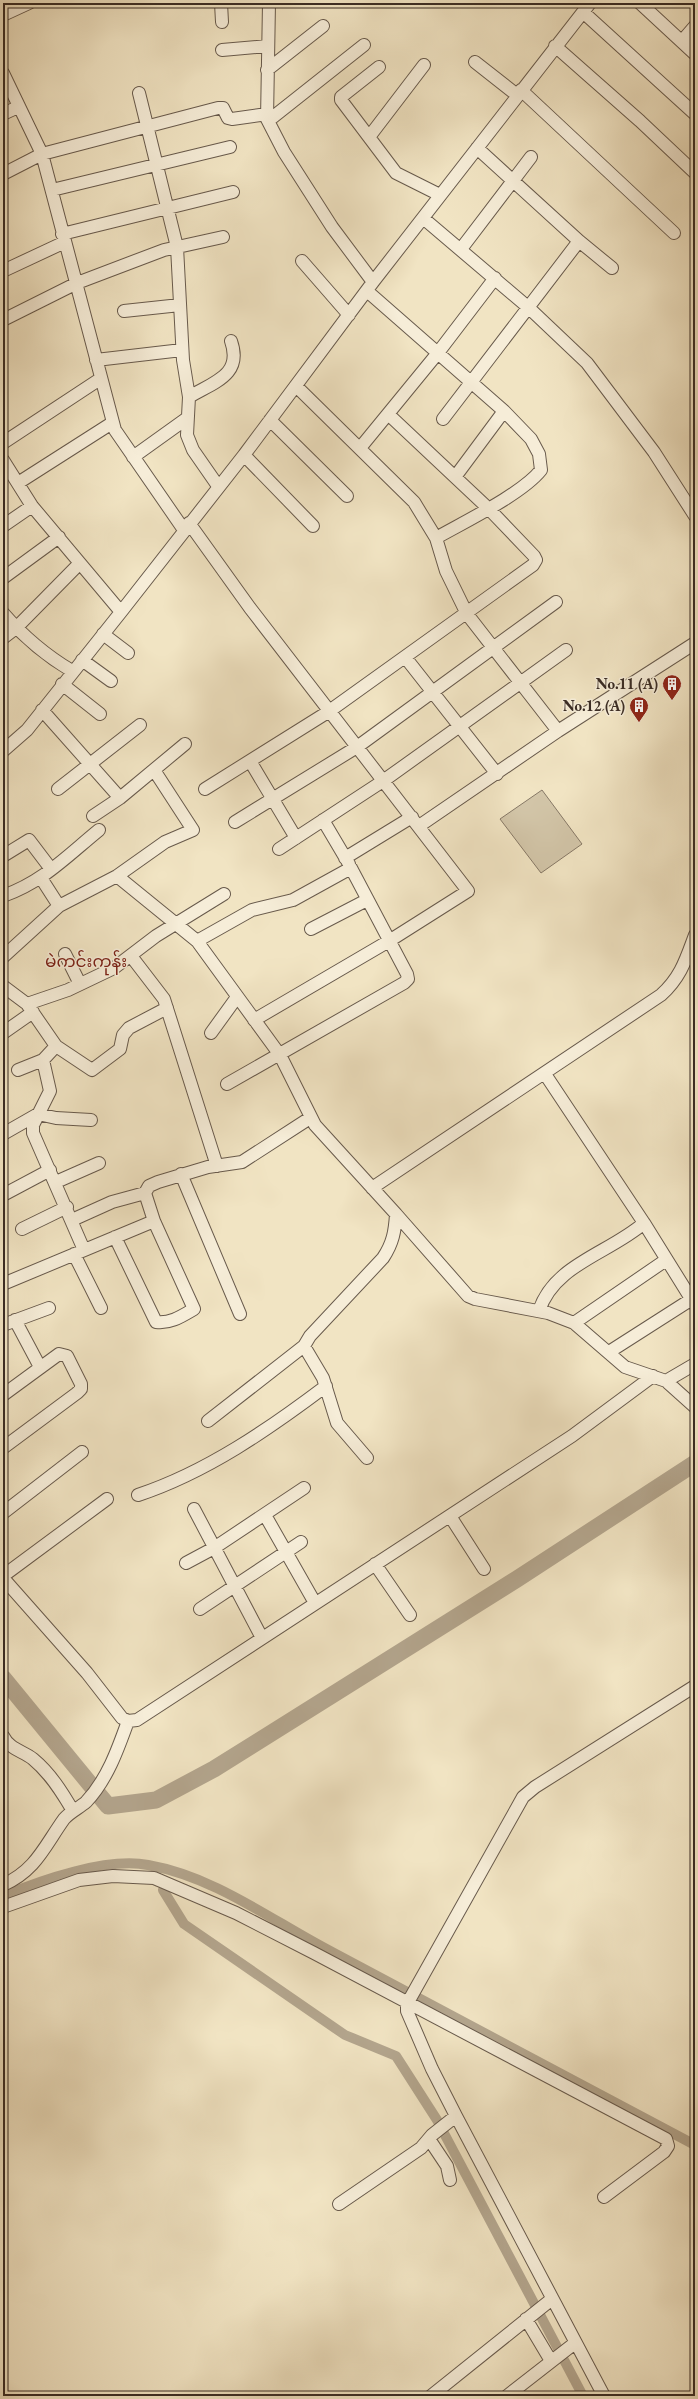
<svg xmlns="http://www.w3.org/2000/svg" width="698" height="2399" viewBox="0 0 698 2399" font-family="'EB Garamond','Noto Sans Myanmar',serif">
<rect width="100%" height="100%" fill="#f1e4c3"/>
<filter id="stains"><feTurbulence type="fractalNoise" baseFrequency=".005" numOctaves="4"/><feColorMatrix values="0 0 0 0 .2 0 0 0 0 .09 0 0 0 0 .02 0 0 0 .5 -.17"/></filter>
<radialGradient id="worn" r=".72"><stop offset=".6" stop-color="#630" stop-opacity="0"/><stop offset="1" stop-color="#630" stop-opacity=".3"/></radialGradient>
<path fill="#d2c5a8" stroke="#867866" d="M542,790L582,844L541,873L500,819Z"/>
<g fill="none" stroke-linecap="round" stroke-linejoin="round">
<path stroke="#b3a58d" stroke-width="10" d="M163,1890L184,1924L345,2035L396,2056L437,2120L583,2396
M3,1896C41,1880 107,1857 148,1865C216,1877 272,1921 332,1952C453,2016 574,2080 695,2145"/>
<path stroke="#b3a58d" stroke-width="17" d="M3,1678L108,1806L156,1800L214,1769L517,1579L695,1463"/>
<g stroke="#685a4c" stroke-width="14">
<path id="minor" d="M221,3L222,22
M269,3L267,119L284,152L332,227L373,282
M640,3L695,54
M583,12L695,114
M3,15L29,3
M682,41L695,26
M555,46L640,121L695,173
M222,50L268,46
M475,62L517,95
M379,67L341,97V100L396,173L440,195
M267,70L323,26
M3,73L42,154L115,430L184,530
M521,90L674,233
M139,93L177,247L183,360L189,397L187,435L193,450L218,486
M3,114L18,107
M268,121L364,45
M369,137L424,65
M3,174L42,154L218,108H223L228,118L232,119L267,114
M52,190L230,147
M423,218L529,308L587,363L654,452L695,516
M62,234L233,192
M579,241L612,268
M461,249L531,157
M302,261L349,315
M3,271L65,242
M367,291L504,411L531,439L539,454L541,470C522,494 464,522 436,538
M124,311L180,305
M3,320L77,283L164,250L223,237
M96,360L182,350
M296,386L414,502L436,538L446,571L467,614L558,731
M189,397C214,382 243,375 231,341
M443,419L579,241L477,148
M270,420L347,496
M3,443L100,379
M360,448L437,354L495,278
M244,455L313,526
M133,457L186,419
M3,460L32,506L121,612
M455,477L504,411
M18,483L112,423
M189,523L250,608L468,891L389,941L254,1020
M3,526L32,506
M3,578L59,537
M3,613C23,636 45,655 72,671
M103,634L128,653
M3,638L16,628L79,564
M405,657L497,774
M82,660L111,681
M62,684L100,714
M42,710L120,798
M3,751L27,730L121,612L244,455L373,282L590,3
M250,761L296,838
M58,789L140,725
M205,789L328,712L533,565L536,560L534,556L489,509L388,414
M93,816L120,798L185,744
M323,820L349,864
M235,822L357,747L556,602
M419,826L558,731L695,643
M279,849L383,781L566,650
M3,856L29,840L51,869
M345,858L412,817
M117,876L197,941L280,1055L315,1125L396,1214C395,1231 393,1243 383,1258L310,1336L304,1346L208,1421
M41,878L59,906
M3,896C43,882 67,856 99,830
M311,929L367,900
M197,941L252,910L293,900L351,868L407,974L408,979L404,983L227,1084
M65,954L80,984
M131,956L164,999L217,1166
M3,957L59,906L117,876L165,842L193,830L154,770
M3,986L27,1004L68,990L114,968L156,936L224,894
M27,1004L56,1046L92,1070L120,1049L123,1035L129,1028L167,1008
M3,1033L33,1012
M211,1033L237,997
M43,1060L50,1091L33,1125V1133L84,1250
M18,1070L43,1060L56,1046
M545,1074L644,1223
M3,1134L38,1114L56,1118L91,1120
M181,1174L240,1314
M56,1182L99,1163
M372,1188L661,995C681,977 686,959 695,935
M3,1195L50,1170
M396,1214L468,1296L475,1299L548,1313L574,1323L625,1367L666,1381L695,1407
M72,1220L112,1202L145,1193
M22,1229L67,1207
M115,1237L156,1322C170,1324 182,1316 194,1309L154,1221L145,1193L149,1186L158,1182L208,1167L242,1162L310,1118
M74,1254L101,1308
M3,1284L154,1221
M539,1311C554,1264 610,1253 644,1223L695,1305
M15,1320L40,1367
M574,1323L666,1260
M3,1325L49,1308
M304,1346L323,1378L337,1423L367,1458
M609,1352L695,1297
M666,1381L695,1364
M3,1395L59,1354L67,1356L81,1384V1389L77,1393L3,1448
M138,1495C207,1472 269,1429 326,1386
M194,1509L262,1638
M3,1513L82,1452
M265,1515L315,1603
M450,1516L484,1569
M186,1563L214,1548L304,1488
M375,1564L410,1615
M3,1576L107,1499
M3,1578L87,1673L122,1718L128,1721L137,1720L572,1436L653,1376
M200,1609L301,1542
M3,1736C9,1749 23,1751 33,1759C50,1773 62,1792 73,1811
M3,1885C36,1870 44,1847 64,1819C70,1812 79,1808 86,1802C107,1780 118,1749 128,1721
M3,1907L79,1880L113,1876L154,1878L236,1913L314,1953L666,2139L668,2146L664,2152L604,2197
M429,2139L447,2166L450,2180
M339,2204L421,2148L432,2135L456,2116
M526,2319L551,2361
M431,2396L552,2299
M507,2396L575,2343
M604,2396L456,2116L432,2069L407,2011V2004L523,1797L535,1787L695,1686"/>
</g>
<use href="#minor" stroke="#f6edd8" stroke-width="12"/>
</g>
<defs>
<g id="building-pin" transform="scale(1)"><path d="M0 17L-7.5 6A9.5 9.5 0 1 1 7.5 6Z" fill="#8f2418" stroke="#f6edd8"/><path d="M-4-6H4V6H1V3H-1V6H-4ZM-2.5-4.3h1.7v1.8h-1.7ZM.8-4.3h1.7v1.8H.8ZM-2.5-1h1.7V.8h-1.7ZM.8-1h1.7V.8H.8Z" fill="#fff"/></g>
</defs>
<g fill-rule="evenodd">
<use href="#building-pin" x="672" y="684"/>
<use href="#building-pin" x="639" y="706"/>
</g>
<g text-anchor="middle" stroke-width="3" stroke-linejoin="round" paint-order="stroke">
<g font-size="15" font-weight="bold" fill="#3a2c24" stroke="#f6edd8" text-anchor="end">
<text x="658" y="689">No.11 (A)</text>
<text x="625" y="711">No.12 (A)</text>
</g>
<g font-size="17" fill="#7a1f14" stroke="#f6edd8">
<text x="86" y="967">မဲကင်းကုန်း</text>
</g>
</g>
<rect width="698" height="2399" fill="none" stroke="#f1e4c3" stroke-width="16"/>
<rect x="4" y="4" width="690" height="2391" fill="none" stroke="#3a2c24" stroke-width="2"/>
<rect x="8" y="8" width="682" height="2383" fill="none" stroke="#3a2c24"/>
<rect width="100%" height="100%" filter="url(#stains)"/>
<rect width="100%" height="100%" fill="url(#worn)"/>
</svg>
